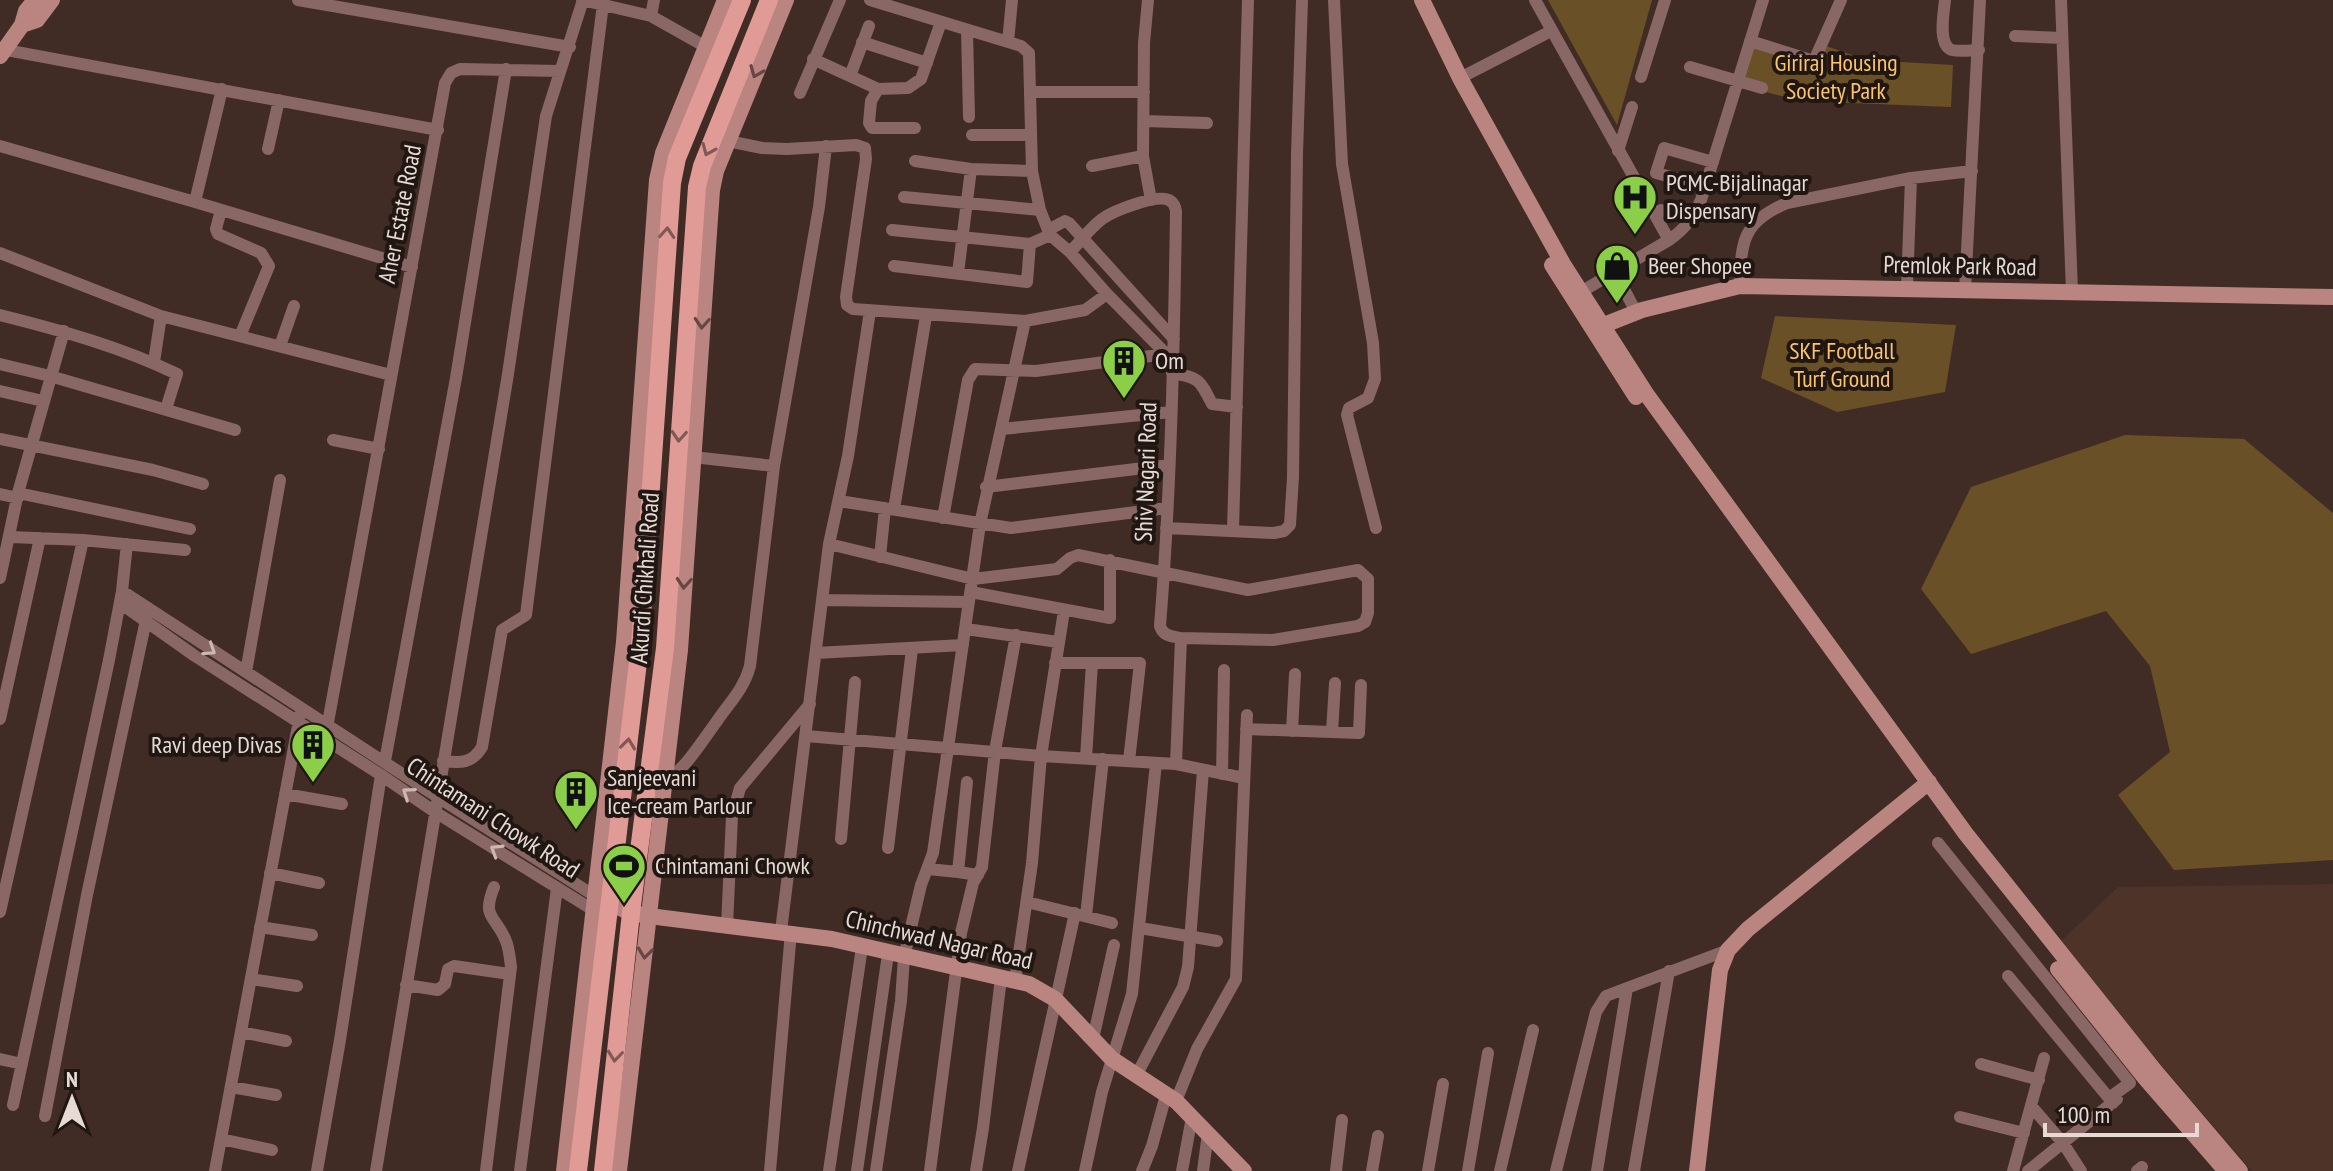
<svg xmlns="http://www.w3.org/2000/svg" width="2333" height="1171" viewBox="0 0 2333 1171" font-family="'PT Sans Narrow',sans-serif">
<rect width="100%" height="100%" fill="#402c24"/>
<path fill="#4e3329" d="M2333,884V1171H2252L2058,944L2118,887Z"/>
<path fill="#6a5026" d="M1548,0H1652L1617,125Z
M1750,41L1814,61L1823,45L1867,60L1953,65L1951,107L1801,101L1738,85Z
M1775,316L1956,325L1945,392L1837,412L1761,378Z
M2125,435L2244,439L2333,513V860L2174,870L2118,795L2170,752L2150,666L2106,611L1971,654L1921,589L1971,487Z"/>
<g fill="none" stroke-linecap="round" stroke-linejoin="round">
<path stroke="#896765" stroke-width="12" d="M298,0L570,47
M582,0L651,16L706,47
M870,0L1021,46L1029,53L1032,171L1040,210L1050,235L1070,252L1107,294L1173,361
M1148,0L1144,43L1143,156L1151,200
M1334,0L1342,164L1373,343L1375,379L1368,398L1349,408L1347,415L1376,528
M1535,0L1669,240
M1945,0C1944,12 1937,45 1952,50C1960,52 1971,50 1979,50
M2061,0L2072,292
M651,16L654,0
M967,30L969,117
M2015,36L2062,38
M1750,41L1814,61L1841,0
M862,42L927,63
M1008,42L1012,0
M0,49L438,130
M813,59L878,89
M1690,67L1762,88
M850,76L869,26
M1641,77L1665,0
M1460,78L1551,31
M1031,92H1144
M800,93L840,0
M1144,121L1207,123
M915,128H872L869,123L871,101L878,89L908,88L921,79L941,22
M972,135H1031
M728,141L762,148L787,149L856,145L865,148L866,159L846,297L847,305L853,309L1025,321L1085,310L1107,294
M0,146L195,202L222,89
M268,149L279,100
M1618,151L1632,107
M915,161L971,169L1032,171
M1092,166L1143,156
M1705,186L1656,173L1664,148L1713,162
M904,197L1040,210
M195,202L412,267
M221,210L216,229L218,234L261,253L269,266L240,336
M1661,210L1692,219
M892,230L1030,244L1050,235
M1048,230L1065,221L1069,223L1174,339
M0,253L161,316L391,375
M894,266L1027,282L1030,244
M1615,272L1636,312
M958,273L971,169
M1740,286C1741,242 1742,222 1787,203L1911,178L1972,171
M1907,288L1911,178
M1965,290L1980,0
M1574,296L1669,240C1685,229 1693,218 1701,200L1763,0
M0,315C60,330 121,347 177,374L166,409
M280,346L294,306
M154,362L161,316
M0,364L50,376L235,430
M1172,373C1199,377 1200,380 1212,404L1237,407
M0,391L43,401
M1002,429L1171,412
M0,439L153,470L203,484
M333,440L379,449
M693,457L774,466
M986,487L1169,465
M18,493L190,529
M0,494L18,498
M839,501L1011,528L1167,508
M894,509L926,316
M943,518L968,380L975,369L1036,371L1166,354
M1166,528L1274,533L1284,531L1290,525L1293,477L1297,154L1302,0
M1233,530L1248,0
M11,537L83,540L185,550
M829,544L973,579L1057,569L1070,558L1078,555L1248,590L1358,570L1368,579V613L1365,622L1358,626L1273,640L1181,638C1171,636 1163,636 1160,626C1171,488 1174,349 1176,211C1175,206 1174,203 1169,200C1156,194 1113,211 1102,219C1089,229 1081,241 1070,252
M880,557L885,508
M0,578L18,493L64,331
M122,591L436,796L595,896
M971,592L1110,618V560
M822,600L969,602
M120,603L195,656L381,775L435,812L593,910
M966,629L1058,642
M816,653L963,645
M1055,663H1140L1129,761
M246,672L280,480
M0,719L40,538
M1246,729L1359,733L1361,685
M1292,731L1295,674
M1332,732L1335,683
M806,736L1041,756L1176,764L1244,778
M325,739L445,83L451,73L460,69L560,71
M1086,758L1092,663
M385,761L456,378L506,69
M443,761C460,763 472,764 482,747L502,630L526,615L603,4
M1176,764L1181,638
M1222,774L1224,670
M967,782L958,872L978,875
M663,784C687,767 700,744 717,721C730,702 744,689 750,666L774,466L819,207L826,146
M285,794L342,804
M841,839L855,682
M1938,843L2130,1083L2109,1098
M888,848L912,649
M928,869L958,872
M270,873L319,883
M1027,902L1112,923
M0,912L83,540
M1086,916L1103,759
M727,926L732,816L740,788L810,704
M260,927L312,935
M1140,928L1217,941
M781,931L829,544L848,456L870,311
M2008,976L2113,1103
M251,979L297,986
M1015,981L1032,863L1041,756L1064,611
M406,985L438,990L445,984L448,969L454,966L510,974
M241,1032L286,1041
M1093,1039L1114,945
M0,1059L22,1064
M1981,1064L2039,1080
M1137,1074L1183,987L1188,967L1203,770
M231,1087L276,1095
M1176,1101L1197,1049L1236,979L1247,715
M13,1105L109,660L122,591L127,544
M2032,1107L2063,1143L2081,1171
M45,1116L87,895L146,620
M1960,1117L2024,1133
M221,1139L272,1150
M215,1171L300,715
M317,1171L340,1040L381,775
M376,1171L508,374L546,116L583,0
M486,1171L511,967C510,959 509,948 506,941C496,915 481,919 494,887
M520,1171L557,888
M770,1171L791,932
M829,1171L862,947
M857,1171L888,954
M876,1171L901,1001L904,957L921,885L933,853L980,524L1025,321
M930,1171L961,933L973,883L982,867L995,751L1016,635
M976,1171L983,1128L1001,978
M1018,1171L1075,913
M1085,1171L1102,1092L1132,994L1156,763
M1142,1171L1152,1146L1166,1095
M1182,1171L1192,1117
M1203,1171L1208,1133
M1336,1171L1342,1120
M1372,1171L1378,1136
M1428,1171L1443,1084
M1468,1171L1488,1053
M1500,1171L1533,1030
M1556,1171L1596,1012L1606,996L1627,988
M1597,1171L1627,988L1728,950
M1634,1171L1669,971
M2013,1171L2044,1058
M2028,1171L2117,1099
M2137,1171L2142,1167"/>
<path stroke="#ba8481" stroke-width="16" d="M1422,0L1460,78L1563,264L1647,395L1966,834L2155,1071L2240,1171
M22,25L37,20L52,0
M0,56L22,25L26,11L35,0
M1552,265L1636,397
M1595,331L1604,325L1642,310L1740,286L2333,297
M600,899L631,913L649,916L832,939L1029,984L1055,999L1112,1059L1176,1101L1244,1171
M2058,969L2145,1078L2226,1171
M564,1171L624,642L657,180L663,153L725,0
M619,1171L680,650L712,190L716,171L786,0
M1697,1171L1720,970L1728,950L1748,929L1929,782"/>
<path stroke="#e09b96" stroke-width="18" d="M578,1171L640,645L672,183L677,158L742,0
M603,1171L631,913L665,648L697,187L702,166L769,0"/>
</g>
<defs><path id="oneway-chevron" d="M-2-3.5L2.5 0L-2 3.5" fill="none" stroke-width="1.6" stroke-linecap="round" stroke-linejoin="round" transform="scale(2)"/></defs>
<g stroke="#654844">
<use href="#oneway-chevron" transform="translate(756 72) rotate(112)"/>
<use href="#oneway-chevron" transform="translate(702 323) rotate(94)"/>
<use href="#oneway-chevron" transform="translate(684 583) rotate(94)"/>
<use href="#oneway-chevron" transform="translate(645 953) rotate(97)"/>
</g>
<g stroke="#805954">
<use href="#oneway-chevron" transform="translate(708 150) rotate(113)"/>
<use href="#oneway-chevron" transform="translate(667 233) rotate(-86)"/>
<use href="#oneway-chevron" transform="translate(679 436) rotate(94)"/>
<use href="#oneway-chevron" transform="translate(628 744) rotate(-83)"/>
<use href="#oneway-chevron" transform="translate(615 1056) rotate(96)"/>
</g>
<g stroke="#cbb7b3">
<use href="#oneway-chevron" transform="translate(210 650) rotate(33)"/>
<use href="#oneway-chevron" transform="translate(408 793) rotate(-145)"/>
<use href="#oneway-chevron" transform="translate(496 850) rotate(-148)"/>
</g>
<defs>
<g id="hospital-pin" transform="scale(2.3)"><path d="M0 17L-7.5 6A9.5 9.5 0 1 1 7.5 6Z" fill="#8bce47" stroke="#201713"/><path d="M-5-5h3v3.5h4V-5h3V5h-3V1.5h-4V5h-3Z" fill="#111"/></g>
<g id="shop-pin" transform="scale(2.3)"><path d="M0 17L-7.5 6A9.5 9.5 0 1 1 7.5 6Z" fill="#8bce47" stroke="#201713"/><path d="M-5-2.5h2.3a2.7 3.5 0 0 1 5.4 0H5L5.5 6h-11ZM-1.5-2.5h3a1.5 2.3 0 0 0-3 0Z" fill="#111"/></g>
<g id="building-pin" transform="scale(2.3)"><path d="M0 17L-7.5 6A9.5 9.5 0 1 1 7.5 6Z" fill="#8bce47" stroke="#201713"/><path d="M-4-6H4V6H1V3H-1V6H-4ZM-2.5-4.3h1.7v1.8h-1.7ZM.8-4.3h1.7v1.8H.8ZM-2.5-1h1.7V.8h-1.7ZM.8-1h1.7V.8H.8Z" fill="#111"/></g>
<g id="stadium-pin" transform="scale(2.3)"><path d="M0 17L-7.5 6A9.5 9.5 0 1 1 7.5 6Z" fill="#8bce47" stroke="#201713"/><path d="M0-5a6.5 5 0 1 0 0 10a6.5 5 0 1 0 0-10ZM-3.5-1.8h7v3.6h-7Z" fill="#111"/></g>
</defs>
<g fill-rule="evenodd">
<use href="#hospital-pin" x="1635" y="197"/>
<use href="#shop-pin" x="1617" y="266"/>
<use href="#building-pin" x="1124" y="361"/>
<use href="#building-pin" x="313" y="745"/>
<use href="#building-pin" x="576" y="792"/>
<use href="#stadium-pin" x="624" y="866"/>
</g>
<g text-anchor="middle" stroke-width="8" stroke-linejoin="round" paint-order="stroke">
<g font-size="24" fill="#fec568" stroke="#201713">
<text x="1836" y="71">Giriraj Housing<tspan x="1836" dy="28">Society Park</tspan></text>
<text x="1842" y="359">SKF Football<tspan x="1842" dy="28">Turf Ground</tspan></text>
</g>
<g font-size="24" fill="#e7d9d4" stroke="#201713" text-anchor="start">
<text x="1666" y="191">PCMC-Bijalinagar<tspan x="1666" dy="28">Dispensary</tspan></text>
<text x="1648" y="274">Beer Shopee</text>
<text x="1155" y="369">Om</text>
<text x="282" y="753" text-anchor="end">Ravi deep Divas</text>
<text x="607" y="786">Sanjeevani<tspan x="607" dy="28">Ice-cream Parlour</tspan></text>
<text x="655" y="874">Chintamani Chowk</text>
</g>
<g font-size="24" fill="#e7d9d4" stroke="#201713">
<text transform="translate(400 214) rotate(-79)" y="8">Aher Estate Road</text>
<text transform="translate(1960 266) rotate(1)" y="8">Premlok Park Road</text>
<text transform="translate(1146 472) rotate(-88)" y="8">Shiv Nagari Road</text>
<text transform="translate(645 578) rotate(-86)" y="8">Akurdi Chikhali Road</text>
<text transform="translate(493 818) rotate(33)" y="8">Chintamani Chowk Road</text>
<text transform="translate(939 940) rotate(13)" y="8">Chinchwad Nagar Road</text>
</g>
</g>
<g transform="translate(72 1099)" stroke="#201713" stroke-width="6" paint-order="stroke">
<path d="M0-6L14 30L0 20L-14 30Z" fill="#e7d9d4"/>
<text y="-12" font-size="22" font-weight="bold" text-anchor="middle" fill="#e7d9d4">N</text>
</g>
<path d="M2045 1123v12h152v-12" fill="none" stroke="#e7d9d4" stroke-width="4"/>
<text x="2057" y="1123" font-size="24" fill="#e7d9d4" stroke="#201713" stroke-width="6" paint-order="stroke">100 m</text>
</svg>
